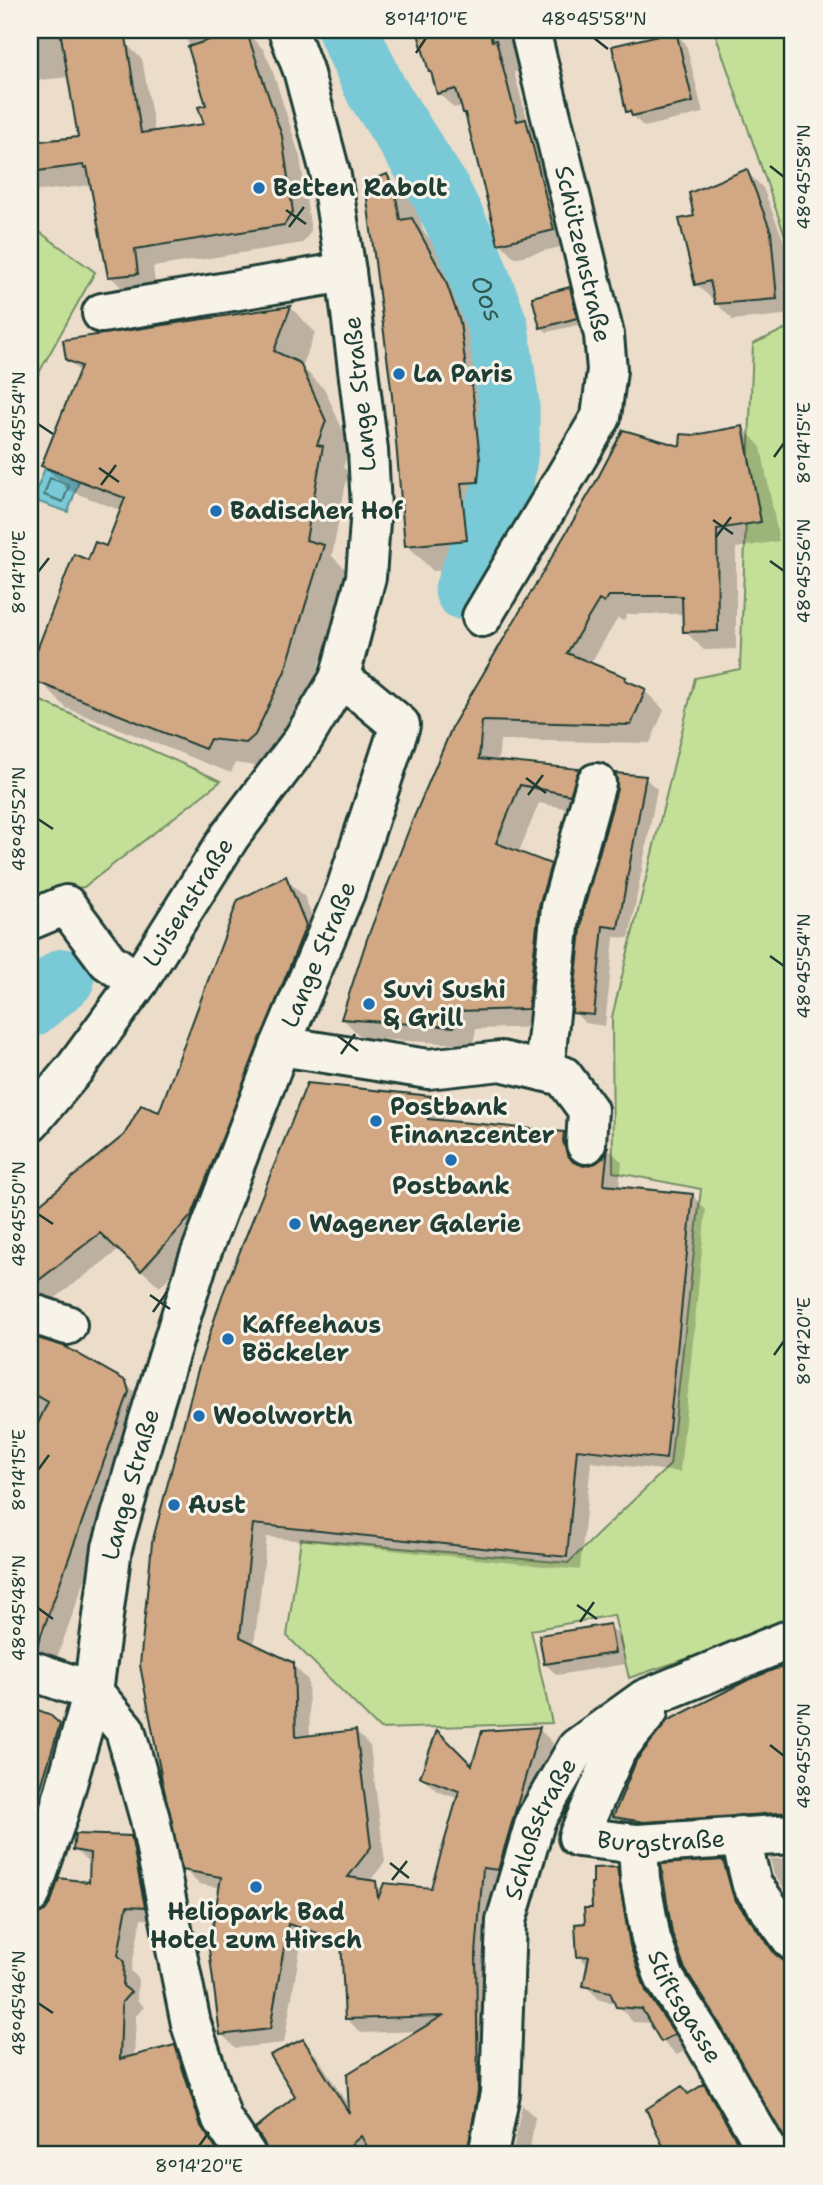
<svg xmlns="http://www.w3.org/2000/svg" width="823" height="2185" viewBox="0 0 823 2185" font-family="'Shantell Sans',sans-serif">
<rect width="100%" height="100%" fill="#ecdcca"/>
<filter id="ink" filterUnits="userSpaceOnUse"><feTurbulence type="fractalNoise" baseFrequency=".0143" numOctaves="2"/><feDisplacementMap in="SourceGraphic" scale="14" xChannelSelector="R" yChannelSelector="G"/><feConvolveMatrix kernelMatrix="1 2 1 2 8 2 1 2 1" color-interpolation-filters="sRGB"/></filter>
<g filter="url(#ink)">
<path fill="#c4e098" stroke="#728e66" stroke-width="2" d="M714,30H793V259Z
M30,225L95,272L30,389Z
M793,325V1623L629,1678L614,1615L531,1630L552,1723L380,1729L287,1636L301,1539L568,1563L670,1465L701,1189L613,1172L612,1017L695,678L740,669L753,344Z
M30,696L221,781L84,887L41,893L30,886Z"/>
<path fill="#7ac9d6" stroke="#569195" stroke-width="2" d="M45,468L79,481L68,512L33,500Z"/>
<path fill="#0003" d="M30,30H107L111,44L123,41L142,59L155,133L206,125L208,106L184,30H248L250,36L263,49L271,66L300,157L311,231L303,243L153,267L156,292L129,295L110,276L92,185L30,192V144L80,138L69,77L30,81Z
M419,30H507L519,71L514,72L528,123L540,136L568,245L515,258L500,243L468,116L462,106L454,108L439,93L434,76L430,71Z
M675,33L686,44L703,113L644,127L628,111Z
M746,171L763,188L787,249L793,314L733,320L716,303L715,300H713L696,284V218Z
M387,176L413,203L420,218L423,231L437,246L471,307L486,349L492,407L498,413L506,487L504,508H487L492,566L433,571L407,545Z
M569,289L575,295L582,324L547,332L541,327Z
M291,308L315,332L302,367L325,390L350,447L343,467L348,472L332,556L348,572L309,697L271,768L235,763L231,773L66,708L41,682L89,562L107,548L122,511L68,490L43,465L80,372L67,359L65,341Z
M743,428L761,447L779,541L736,548V649L704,650L685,631L684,614H628L623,621L618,618L590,664L625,678L632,685L645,691L664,710L650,743L500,740L498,763L579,771L597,790L589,813L539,803L518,854L550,866L569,885L547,1027L476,1029L473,1045L362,1038L343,1019L455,726L682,448L694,436Z
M645,778L657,789L629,938L614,937L605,1026L585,1023L574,1012Z
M286,879L304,896L323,943L209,1232L160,1287L119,1250L30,1317V1214L160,1114Z
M430,1097L444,1112L443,1122L563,1134L578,1148L579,1166L584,1168L597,1165L605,1158L609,1149L622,1162L619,1188L692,1195L706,1210L680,1472L591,1462L580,1570L267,1537L254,1646L293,1665L308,1680L310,1737L355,1731L370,1746L385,1862L369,1882L375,1883L383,1891L432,1890L459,1799L437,1791L422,1777L473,1768L539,1729L553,1743L512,1884L497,1882L489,1969L482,2155H374L372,2153L370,2155H269L297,2097L303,2042L317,2056L351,2110L421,2031L361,2033L346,2018L343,1950L302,1938L284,2043L236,2048L221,2034V1888L199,1884L184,1869L142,1665Z
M30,1338L63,1348L125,1382L143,1400L146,1410L54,1666L30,1660Z
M609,1626L621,1637L625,1664L557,1675L545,1664Z
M793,1668V1827L630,1830L616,1816L775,1671Z
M30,1710L53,1719L68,1734L30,1882Z
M130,1837L145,1852L159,1920L141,1919L131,1971L138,1978L137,2000L144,2007L136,2016L134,2057L174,2047L189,2061L224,2155H30V1974L36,1955L30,1959V1918H35L91,1884V1864L75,1850Z
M793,1858V1901L774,1875L770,1859Z
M723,1862L737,1877L748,1914L784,1963L793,1964V2153Z
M617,1869L632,1884L688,2049L677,2055L663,2041L652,2023L633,2022L617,2004L600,2000L585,1985L589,1967L579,1956L594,1909Z
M704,2086L718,2100L749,2155H669L648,2109L689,2096Z
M522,2105L535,2117L529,2155H512Z"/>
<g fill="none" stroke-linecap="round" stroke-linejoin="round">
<path stroke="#437575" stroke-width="2" d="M50,478L69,485L63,502L44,495Z"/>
<g stroke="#7ac9d6" stroke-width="61">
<path id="s1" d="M348,30L376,90L439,189L467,245L498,327L509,404V444L502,490L465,590"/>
<path d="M30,1007L64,979"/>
</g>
</g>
<path fill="#d1a883" stroke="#1f3d34" stroke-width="2" d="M60,30H125L141,133L204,124L198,107L206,105L188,47L239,30H246L282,136L293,212L284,225L135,249L138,274L108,277L87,167L84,168L83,165L30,172V142L78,137Z
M417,30H489L492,41L496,40L517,121L526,119L554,230L498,244L465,113H463L456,89L437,94L431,72H429Z
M676,31L693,102L632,116L630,111L626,112L612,46Z
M747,169L771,232L777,299L715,304L710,281L695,285L679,219L694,216L689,193Z
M387,174L395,191L400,220L412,218L445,279L460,322L468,385H472L480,460L478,482L461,483L467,540L405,546L392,396L365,183Z
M570,287L577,318L540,328L532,297Z
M291,306L274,351L300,363L326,421L317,445L323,446L306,540L324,545L285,671L255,735L246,743L210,739L205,749L39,683L30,668L74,554L88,560L95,542L106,546L125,498L41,466L81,366L66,360L63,340Z
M743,426L761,522L717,529L718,631L683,632L682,596H609L604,603L599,600L567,653L626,677L625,680L646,689L631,725L482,721L479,759L579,769L570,795L520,785L496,843L551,864L539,906L528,1009L457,1011L454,1027L341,1019L367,939L411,824L453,725L593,487L623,430L680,446L681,434L694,435Z
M615,773L646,776L618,928L603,926L594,1015L572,1013L583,912L617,789V778Z
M286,876L306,925L192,1215L141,1271L100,1233L30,1287V1212L124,1135L141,1105L159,1112L238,900Z
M307,1083L431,1096L428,1119L564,1132L563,1141L567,1154L573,1162L584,1166L596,1163L604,1157L608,1146L604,1185L693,1194L666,1459L577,1449L567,1557L253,1524L240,1637L294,1663L296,1737L356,1730L371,1847L348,1877L376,1881L378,1899L384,1883L431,1888L459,1791L420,1777L437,1730L472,1765L482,1731L540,1727L498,1870L483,1868L476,1954L478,2091L467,2155H372L361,2136L339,2155H268L264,2143L255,2129L295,2096L270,2055L303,2039L349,2113L347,2074L442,2016L345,2019L341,1940L288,1924L270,2029L220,2035L209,1949L221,1877L182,1870L162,1780L140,1665L152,1543L197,1373L222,1296Z
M30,1336L64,1346L126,1381L129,1392L36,1649H30V1440L48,1402L30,1392Z
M610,1624L615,1653L544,1664L539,1635Z
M793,1666V1812L644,1822L613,1817L636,1761L667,1721L746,1681L775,1669Z
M30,1707L49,1714L60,1724L36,1803L30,1802Z
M75,1834L131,1836L145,1907L127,1906L118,1955L124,1962L123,1986L131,1992L122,2002L120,2059L175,2045L201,2126L220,2155H30V1916L45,1911L51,1902L59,1878L89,1882L90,1853L73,1850Z
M723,1860L734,1898L775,1954L784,1961L793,1963V2155L717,2019L685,1969L672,1933L661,1864Z
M617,1867L630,1946L646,1991L675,2034L661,2042L642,2009L616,2007L610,1992L583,1986L589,1956L577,1957L575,1924L585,1923L584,1908H592L591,1883H593V1868Z
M704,2084L745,2155H667L646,2109L682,2086L688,2094Z"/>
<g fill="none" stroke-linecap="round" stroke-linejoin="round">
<g stroke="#1f3d34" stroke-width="44">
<g id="minor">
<path d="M102,313L346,272"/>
<path d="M482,617L601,417L607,370L604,335L530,30"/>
<path d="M30,920L66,905L108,961L138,982"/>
<path d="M280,1046L428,1069L501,1061L563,1076L588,1110L586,1144"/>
<path d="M544,1071L561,908L596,783"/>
<path id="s2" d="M30,1122L76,1067L138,982L230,836L300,744L339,679L366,577L371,508L368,450L346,272L331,176L303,70L288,30"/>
<path d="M30,1313L67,1325"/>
<path d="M30,1670L93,1692L125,1730L150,1819L191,2024L222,2119L246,2155"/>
<path id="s3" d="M648,1712L617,1749L578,1837L638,1844L793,1834"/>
<path d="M740,1836L752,1885L793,1941"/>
<path id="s4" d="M638,1844L640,1879L651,1939L665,1979L698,2030L770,2155"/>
<path id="s5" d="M30,1895L58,1815L93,1692L112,1548L145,1432L198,1261L280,1046L345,892L400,725L365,696L339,679"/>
<path id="s6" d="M488,2155L500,2093L506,1921L536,1819L577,1748L645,1699L793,1638"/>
</g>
</g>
<use href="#minor" stroke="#f7f3e8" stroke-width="38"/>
</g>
</g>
<path fill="none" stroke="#1f3d34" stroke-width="2.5" d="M594,38L608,49M416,53L426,38M770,166L784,177M286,210L306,224M289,227L304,207M38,424L53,434M774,457L784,443M99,468L119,482M101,485L116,465M713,520L733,534M716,537L731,517M770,561L784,571M38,572L49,558M526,778L546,793M528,795L543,775M38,819L53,829M770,956L784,966M338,1036L358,1051M341,1054L355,1034M38,1214L53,1224M150,1295L170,1309M153,1312L167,1292M774,1355L784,1341M38,1470L49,1455M577,1605L597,1619M38,1608L53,1619M580,1622L594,1602M770,1745L784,1756M390,1863L409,1878M392,1880L407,1861M38,2003L53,2013M199,2146L209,2132"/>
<g fill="#1f6fb2" stroke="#f7f3e8" stroke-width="2.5">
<circle cx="259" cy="188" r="7"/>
<circle cx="399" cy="374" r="7"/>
<circle cx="216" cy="511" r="7"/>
<circle cx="369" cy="1004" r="7"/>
<circle cx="376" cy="1121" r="7"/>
<circle cx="451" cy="1160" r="7"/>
<circle cx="295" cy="1224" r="7"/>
<circle cx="228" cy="1339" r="7"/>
<circle cx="199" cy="1416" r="7"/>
<circle cx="174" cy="1505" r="7"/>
<circle cx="256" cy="1887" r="7"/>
</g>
<g text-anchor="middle" stroke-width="6" stroke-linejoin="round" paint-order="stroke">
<g font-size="24" font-weight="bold" fill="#1f3d34" stroke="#f7f3e8" text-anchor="start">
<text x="273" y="196">Betten Rabolt</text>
<text x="413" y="382">La Paris</text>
<text x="230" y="519">Badischer Hof</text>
<text x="383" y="998">Suvi Sushi<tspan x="383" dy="28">&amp; Grill</tspan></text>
<text x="390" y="1115">Postbank<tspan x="390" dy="28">Finanzcenter</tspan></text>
<text x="451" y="1194" text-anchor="middle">Postbank</text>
<text x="309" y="1232">Wagener Galerie</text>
<text x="242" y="1333">Kaffeehaus<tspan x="242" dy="28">Böckeler</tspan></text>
<text x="213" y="1424">Woolworth</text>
<text x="188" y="1513">Aust</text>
<text x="256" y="1920" text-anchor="middle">Heliopark Bad<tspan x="256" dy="28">Hotel zum Hirsch</tspan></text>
</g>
<g font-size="24" fill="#1f3d34" stroke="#f7f3e8">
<text transform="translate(583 254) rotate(77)" y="8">Schützenstraße</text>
<text transform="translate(360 394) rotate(-96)" y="8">Lange Straße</text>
<text dy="8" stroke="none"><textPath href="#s2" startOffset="271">Luisenstraße</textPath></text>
<text dy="8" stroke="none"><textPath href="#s5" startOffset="987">Lange Straße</textPath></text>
<text dy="8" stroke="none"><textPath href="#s5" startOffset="424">Lange Straße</textPath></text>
<text dy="8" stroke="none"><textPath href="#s6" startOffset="334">Schloßstraße</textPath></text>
<text dy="8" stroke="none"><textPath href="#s3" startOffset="228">Burgstraße</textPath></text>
<text dy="8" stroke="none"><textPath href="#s4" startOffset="172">Stiftsgasse</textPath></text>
</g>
<g font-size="26" font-style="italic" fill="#315954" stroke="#f7f3e8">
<text dy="9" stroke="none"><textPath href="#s1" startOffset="303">Oos</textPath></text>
</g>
</g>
<rect width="823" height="2185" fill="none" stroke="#f7f3e8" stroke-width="77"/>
<rect x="38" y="38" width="746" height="2108" fill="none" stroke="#1f3d34" stroke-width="2.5"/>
<g font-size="18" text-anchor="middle" fill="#1f3d34">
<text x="426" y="25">8°14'10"E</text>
<text x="594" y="25">48°45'58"N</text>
<text transform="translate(804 177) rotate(-90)" y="6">48°45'58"N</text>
<text transform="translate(19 424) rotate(-90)" y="6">48°45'54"N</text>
<text transform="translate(804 443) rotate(-90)" y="6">8°14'15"E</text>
<text transform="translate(804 571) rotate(-90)" y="6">48°45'56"N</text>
<text transform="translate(19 572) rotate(-90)" y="6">8°14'10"E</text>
<text transform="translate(19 819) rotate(-90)" y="6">48°45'52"N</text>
<text transform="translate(804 966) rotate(-90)" y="6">48°45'54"N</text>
<text transform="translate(19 1214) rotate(-90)" y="6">48°45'50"N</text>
<text transform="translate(804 1341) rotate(-90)" y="6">8°14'20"E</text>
<text transform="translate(19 1470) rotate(-90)" y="6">8°14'15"E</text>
<text transform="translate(19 1608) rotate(-90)" y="6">48°45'48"N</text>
<text transform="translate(804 1756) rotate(-90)" y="6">48°45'50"N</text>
<text transform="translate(19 2003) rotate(-90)" y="6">48°45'46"N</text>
<text x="199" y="2172">8°14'20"E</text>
</g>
</svg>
